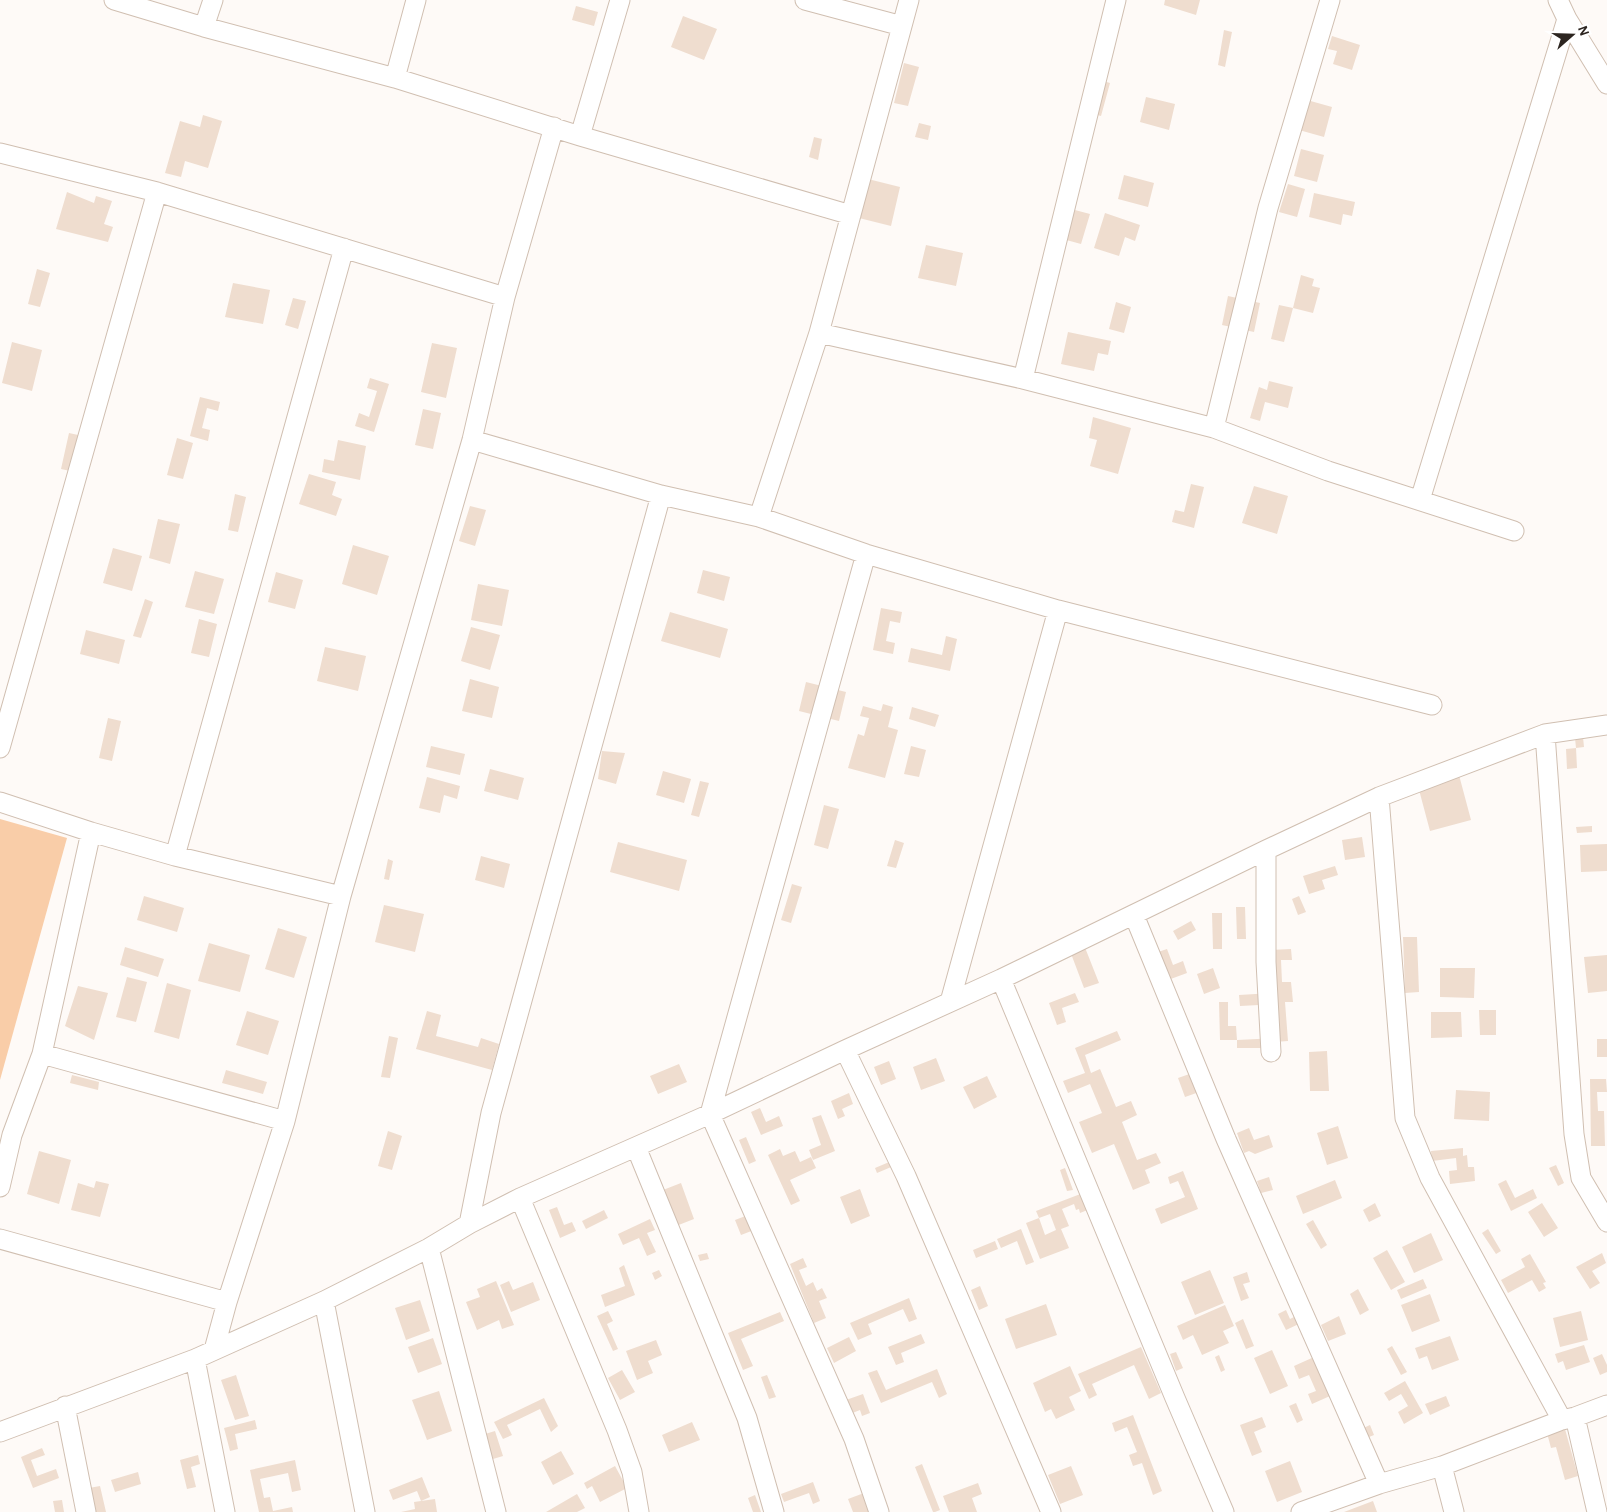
<svg xmlns="http://www.w3.org/2000/svg" width="1607" height="1512" viewBox="0 0 1607 1512" font-family="'Alegreya Sans',sans-serif">
<rect width="100%" height="100%" fill="#fefaf7"/>
<path fill="#f9cda8" d="M0,819L67,838L0,1080Z"/>
<path fill="#efddcf" d="M1165,0H1200L1196,15L1164,5Z
M576,6L598,12L594,26L572,20Z
M683,16L717,29L704,60L671,47Z
M1224,30L1232,32L1225,67L1218,65Z
M1332,36L1360,45L1352,70L1333,64L1337,51L1328,49Z
M904,63L919,67L908,106L894,103Z
M1089,77L1110,83L1101,116L1080,110Z
M1146,97L1175,104L1169,130L1140,122Z
M1307,100L1332,107L1324,137L1299,130Z
M203,115L222,121L208,168L185,161L181,177L165,173L180,121L200,127Z
M919,123L931,126L928,140L915,137Z
M814,137L822,139L818,160L809,157Z
M1301,149L1324,155L1317,182L1294,176Z
M1124,175L1154,183L1148,207L1118,199Z
M868,179L900,187L891,226L859,218Z
M1288,184L1305,189L1297,217L1279,212Z
M67,192L94,203L96,196L112,201L104,224L113,227L108,242L56,229Z
M1314,193L1355,202L1352,216L1343,214L1341,225L1309,217Z
M1056,205L1090,214L1081,244L1048,235Z
M1105,213L1140,225L1135,241L1125,237L1119,256L1094,248Z
M926,245L963,253L956,286L918,278Z
M37,269L50,273L40,307L28,304Z
M1301,275L1314,279L1312,286L1320,288L1313,313L1293,308Z
M233,283L270,290L263,324L225,317Z
M1228,296L1260,303L1254,332L1222,325Z
M293,298L306,301L298,329L285,325Z
M1116,302L1131,307L1124,333L1109,329Z
M1279,305L1293,308L1284,342L1271,339Z
M1068,332L1111,341L1108,355L1098,353L1094,371L1061,364Z
M12,342L42,350L32,391L2,383Z
M432,343L457,348L446,398L421,392Z
M370,378L389,384L374,432L355,426L359,413L369,417L377,391L367,388Z
M1269,381L1293,387L1288,408L1265,402L1260,421L1250,418L1259,387L1267,390Z
M200,397L220,402L218,411L207,408L202,428L210,430L208,441L190,436Z
M423,409L441,413L433,449L415,445Z
M1093,417L1131,428L1118,474L1090,466L1097,440L1089,438Z
M69,433L92,438L84,474L61,469Z
M177,438L193,443L183,479L167,475Z
M338,440L366,446L360,480L322,472L324,459L334,461Z
M309,474L336,482L332,495L342,499L336,516L299,504Z
M1191,484L1204,487L1194,528L1172,522L1175,510L1184,512Z
M1254,486L1288,496L1277,534L1242,523Z
M235,494L246,497L238,532L228,530Z
M470,506L486,510L475,546L459,541Z
M158,519L180,524L170,564L149,558Z
M353,545L389,556L377,595L342,584Z
M113,548L142,556L132,591L103,583Z
M703,570L730,577L724,601L697,593Z
M195,571L224,579L214,614L185,607Z
M276,572L303,580L295,609L268,602Z
M478,584L509,590L502,626L471,620Z
M145,599L153,602L141,638L133,636Z
M881,608L902,612L900,623L890,621L886,641L895,643L893,654L873,650Z
M670,612L728,629L720,658L661,641Z
M199,619L217,624L209,657L191,653Z
M471,627L500,635L490,670L461,661Z
M86,630L125,640L119,664L80,654Z
M946,636L957,639L950,671L908,662L911,648L942,655Z
M325,647L366,656L358,691L317,681Z
M470,679L499,687L492,718L462,711Z
M806,682L846,692L839,721L799,711Z
M883,704L893,707L888,727L898,730L885,778L848,768L858,734L864,736L869,718L860,716L863,706L881,711Z
M912,707L939,715L935,727L909,719Z
M108,718L121,721L112,761L99,758Z
M1583,737L1584,747L1576,748L1575,738Z
M431,746L465,754L460,775L426,767Z
M911,746L926,750L919,777L904,774Z
M1576,748L1577,768L1567,769L1566,749Z
M602,751L625,753L616,784L598,779Z
M490,769L524,778L518,800L484,791Z
M663,771L691,779L684,803L656,795Z
M1459,775L1471,820L1430,831L1418,786Z
M427,777L460,786L457,799L444,795L440,813L419,808Z
M700,781L709,783L699,817L691,815Z
M824,805L839,809L828,849L814,845Z
M1592,826V832L1577,833L1576,827Z
M1362,837L1365,857L1345,860L1342,840Z
M895,840L904,843L896,868L887,866Z
M618,842L687,860L679,891L610,872Z
M1607,844V871L1581,872L1580,845Z
M481,856L510,864L504,888L475,880Z
M388,859L393,861L389,880L384,879Z
M1335,866L1338,875L1322,880L1325,889L1309,894L1303,876Z
M792,884L802,887L791,923L781,920Z
M144,896L184,908L177,932L137,920Z
M1299,896L1306,912L1298,915L1292,899Z
M384,905L424,914L415,952L375,942Z
M1236,907H1245L1246,939H1237Z
M1212,913H1222V949H1213Z
M1191,921L1196,930L1178,940L1173,931Z
M278,928L307,937L294,978L265,969Z
M1403,937H1417L1419,992L1405,993Z
M209,943L250,955L240,992L198,981Z
M1084,945L1099,983L1084,988L1070,951Z
M125,947L164,959L158,977L120,965Z
M1167,949L1173,965L1183,961L1187,973L1168,980L1158,952Z
M1291,949L1292,960H1281L1282,982H1291L1293,1002H1285L1288,1041L1275,1042L1264,1048H1237V1040L1275,1038L1274,1024L1260,1025L1259,1005L1240,1006L1239,995L1273,993L1270,950Z
M1607,955V991L1588,993L1584,957Z
M1213,968L1220,988L1204,994L1197,974Z
M1440,968H1475L1474,998L1440,997Z
M127,977L147,982L136,1022L116,1017Z
M167,983L191,990L179,1039L154,1032Z
M78,986L108,993L94,1040L65,1026Z
M1075,993L1079,1002L1062,1008L1066,1022L1057,1025L1049,1003Z
M1219,1002H1228V1026H1236L1237,1040H1220Z
M1479,1010H1496V1035H1480Z
M247,1011L279,1021L268,1055L236,1045Z
M427,1011L441,1015L436,1036L478,1047L481,1038L499,1044L492,1070L416,1049Z
M1431,1012H1461L1462,1037L1431,1038Z
M1117,1031L1121,1040L1085,1055L1091,1073L1100,1069L1116,1107L1131,1101L1137,1115L1122,1122L1137,1160L1156,1153L1161,1163L1145,1170L1150,1183L1133,1190L1114,1144L1092,1153L1079,1122L1102,1113L1090,1084L1068,1093L1063,1081L1085,1073L1075,1048Z
M389,1036L398,1038L390,1078L381,1077Z
M1597,1039H1607V1057H1597Z
M1327,1051L1329,1091H1310L1309,1052Z
M936,1058L945,1081L921,1090L913,1067Z
M889,1061L896,1079L881,1085L874,1067Z
M679,1064L687,1082L658,1094L650,1076Z
M226,1070L267,1082L263,1094L222,1083Z
M1198,1071L1205,1090L1185,1097L1178,1078Z
M72,1075L99,1082L98,1090L70,1083Z
M987,1076L997,1097L974,1109L963,1087Z
M1590,1079H1606L1607,1092H1597L1598,1111H1604L1605,1146H1591Z
M1456,1090L1490,1092L1489,1121L1454,1119Z
M849,1093L853,1104L842,1109L845,1116L838,1119L831,1101Z
M760,1108L766,1122L779,1116L783,1126L761,1135L751,1112Z
M821,1115L835,1151L813,1160L809,1150L821,1145L812,1118Z
M1338,1126L1348,1158L1327,1165L1317,1133Z
M1249,1128L1254,1140L1269,1135L1273,1147L1255,1154L1249,1151L1244,1153L1237,1133Z
M388,1131L402,1136L392,1170L378,1166Z
M746,1137L756,1161L749,1164L739,1140Z
M1463,1148V1156L1467,1155L1468,1167H1474L1475,1181L1450,1184L1449,1171L1457,1170L1456,1158L1432,1161L1431,1151Z
M780,1149L783,1156L795,1151L800,1162L811,1157L816,1168L790,1180L800,1201L791,1205L768,1155Z
M39,1151L71,1160L59,1204L27,1194Z
M901,1157L903,1162L877,1173L875,1168Z
M1556,1165L1564,1183L1558,1186L1549,1168Z
M1065,1168L1073,1190L1067,1191L1060,1170Z
M1183,1171L1198,1209L1161,1224L1155,1209L1185,1197L1178,1181L1170,1184L1168,1177Z
M1269,1177L1273,1190L1261,1193L1257,1181Z
M1335,1180L1342,1198L1303,1214L1296,1196Z
M1506,1180L1515,1198L1533,1189L1537,1198L1511,1211L1498,1184Z
M96,1181L109,1184L100,1217L71,1210L78,1183L94,1188Z
M681,1183L694,1219L676,1226L663,1190Z
M860,1189L870,1216L851,1224L840,1197Z
M1083,1193L1090,1209L1080,1213L1079,1209L1076,1210L1074,1204L1062,1209L1069,1226L1061,1229L1069,1248L1040,1259L1026,1223L1039,1218L1045,1235L1056,1230L1050,1214L1039,1218L1036,1211Z
M1375,1203L1381,1216L1369,1222L1363,1210Z
M1542,1203L1558,1228L1544,1237L1528,1212Z
M557,1207L564,1225L572,1222L576,1231L560,1238L549,1210Z
M604,1210L608,1218L586,1229L582,1221Z
M748,1215L754,1230L741,1235L735,1220Z
M650,1219L655,1230L647,1233L656,1252L647,1256L639,1238L623,1245L618,1234Z
M1313,1220L1327,1245L1321,1249L1306,1224Z
M1021,1229L1034,1262L1026,1265L1017,1241L1001,1248L997,1239Z
M1488,1229L1501,1251L1496,1254L1482,1233Z
M1431,1233L1443,1260L1414,1273L1402,1247Z
M995,1241L998,1249L976,1258L973,1250Z
M1387,1250L1405,1282L1391,1290L1373,1258Z
M707,1253L709,1259L700,1261L698,1255Z
M1602,1253L1606,1263L1592,1271L1600,1283L1590,1289L1576,1267Z
M1530,1254L1546,1282L1543,1283L1546,1288L1539,1292L1532,1280L1508,1293L1501,1280L1525,1267L1521,1259Z
M803,1258L807,1267L799,1270L806,1286L813,1282L817,1291L822,1288L827,1298L819,1301L826,1318L814,1323L790,1264Z
M624,1265L635,1295L605,1307L601,1295L625,1286L619,1268Z
M659,1270L662,1276L655,1280L652,1273Z
M1210,1270L1224,1303L1195,1315L1181,1282Z
M1247,1272L1250,1282L1243,1284L1249,1298L1241,1301L1233,1277Z
M1423,1279L1427,1288L1401,1299L1397,1290Z
M496,1281L514,1325L502,1329L499,1320L477,1330L466,1302L480,1297L477,1289Z
M509,1281L513,1290L533,1282L540,1300L511,1312L500,1285Z
M980,1286L988,1306L979,1310L971,1290Z
M1358,1289L1369,1310L1360,1315L1350,1294Z
M1430,1294L1440,1321L1412,1332L1401,1305Z
M909,1298L917,1319L909,1322L903,1309L868,1324L872,1334L858,1340L850,1323Z
M420,1300L430,1331L406,1340L395,1308Z
M1046,1304L1057,1335L1016,1349L1005,1319Z
M1225,1305L1234,1326L1223,1331L1229,1343L1202,1355L1193,1335L1183,1340L1177,1326Z
M1286,1310L1290,1319L1298,1315L1301,1323L1286,1330L1278,1314Z
M608,1311L613,1321L607,1324L618,1349L613,1351L597,1316Z
M1581,1311L1588,1340L1560,1347L1553,1318Z
M780,1312L784,1321L741,1339L753,1366L743,1370L728,1333Z
M1339,1316L1346,1334L1328,1341L1321,1325Z
M1243,1319L1254,1346L1246,1349L1235,1323Z
M921,1334L925,1343L901,1353L904,1362L896,1365L888,1347Z
M1450,1336L1459,1360L1432,1370L1427,1356L1419,1359L1415,1348Z
M849,1337L856,1351L834,1363L827,1348Z
M433,1338L442,1364L418,1373L408,1347Z
M656,1340L662,1355L648,1361L653,1373L637,1380L626,1351Z
M1584,1345L1590,1362L1566,1370L1563,1361L1558,1363L1555,1354Z
M1392,1346L1407,1372L1401,1375L1387,1349Z
M1141,1347L1161,1393L1149,1399L1134,1365L1092,1384L1097,1395L1089,1399L1078,1374Z
M1272,1350L1288,1386L1270,1394L1254,1358Z
M1176,1352L1183,1368L1176,1371L1170,1354Z
M1602,1354L1607,1365V1372L1600,1375L1593,1358Z
M1219,1355L1225,1370L1221,1372L1215,1357Z
M1314,1357L1330,1396L1312,1404L1308,1394L1316,1391L1309,1375L1299,1379L1294,1366Z
M1070,1366L1081,1391L1069,1397L1075,1410L1056,1419L1051,1409L1045,1412L1033,1383Z
M937,1369L947,1394L939,1398L932,1382L881,1403L868,1373L877,1370L886,1390Z
M622,1370L635,1392L620,1400L608,1378Z
M236,1375L249,1416L235,1420L221,1380Z
M767,1375L776,1397L769,1399L761,1377Z
M1405,1381L1423,1413L1404,1424L1398,1412L1408,1406L1401,1394L1389,1401L1384,1393Z
M439,1391L452,1431L427,1440L412,1400Z
M863,1394L870,1413L862,1416L860,1410L850,1414L846,1400Z
M1446,1396L1450,1406L1430,1415L1425,1404Z
M544,1398L558,1426L551,1432L540,1409L507,1425L512,1435L503,1439L494,1422Z
M1296,1403L1303,1420L1297,1423L1289,1406Z
M1133,1415L1162,1491L1153,1495L1142,1463L1133,1466L1129,1455L1137,1452L1127,1427L1115,1432L1112,1423Z
M1262,1417L1266,1427L1254,1432L1262,1452L1252,1456L1240,1425Z
M255,1420L257,1429L235,1434L238,1449L230,1451L224,1428Z
M692,1422L700,1440L669,1452L662,1435Z
M1370,1425L1374,1435L1354,1443L1359,1430Z
M1565,1429L1578,1476L1565,1480L1556,1447L1551,1448L1547,1433Z
M495,1431L503,1456L493,1459L485,1434Z
M42,1448L45,1455L31,1460L37,1476L56,1469L59,1478L33,1488L21,1457Z
M561,1451L574,1474L553,1485L541,1462Z
M198,1455L200,1464L191,1467L196,1487L187,1489L180,1460Z
M295,1460L301,1490L292,1492L288,1473L260,1479L264,1498L270,1497L273,1511L292,1507L293,1512H259L250,1470Z
M1290,1461L1302,1492L1277,1502L1265,1471Z
M922,1464L940,1510L935,1512H933L915,1467Z
M615,1466L627,1488L600,1502L592,1486L587,1489L584,1483Z
M1071,1466L1083,1495L1060,1504L1048,1475Z
M138,1472L141,1484L115,1492L111,1480Z
M422,1477L430,1497L421,1501L417,1491L393,1500L389,1490Z
M813,1482L820,1501L813,1504L809,1493L784,1502L781,1494Z
M978,1483L982,1494L972,1498L977,1512H949L943,1496Z
M100,1486L106,1512H94L89,1488Z
M864,1493L871,1512H853L848,1499Z
M577,1494L585,1508L577,1512H546Z
M755,1495L761,1512H753L748,1498Z
M435,1499L437,1512H401L415,1509L414,1502Z
M62,1500L64,1512H55L53,1501Z
M1373,1501L1377,1512H1344Z"/>
<g fill="none" stroke-linecap="round" stroke-linejoin="round">
<g stroke="#d0bfb1" stroke-width="21">
<path id="street" d="M114,0L204,27L395,78L580,136L851,215
M805,0L902,26
M1558,0L1567,19L1607,84
M204,27L213,0
M395,78L416,0
M580,136L620,0
M0,153L157,192L505,297L472,440L341,896L285,1121L227,1302L214,1350
M505,297L554,127
M819,333L1023,379L1214,428L1328,471L1514,531
M1023,379L1116,0
M1214,428L1268,208L1330,0
M472,440L661,495L759,517L866,554L1058,610L1432,705
M1420,500L1567,19
M759,517L819,333L909,0
M866,554L710,1114L854,1439L879,1512
M1545,734L1574,1134L1581,1178L1607,1222
M0,748L157,192
M1379,797L1405,1118L1430,1178L1562,1420
M0,802L91,832L175,856L341,896
M1266,850V962L1271,1052
M175,856L344,248
M1134,915L1226,1139L1379,1484
M1001,979L1175,1398L1224,1512
M950,1002L1058,610
M845,1050L906,1176L1051,1512
M42,1054L285,1121
M636,1147L747,1418L774,1512
M0,1187L12,1135L42,1054L91,832
M520,1198L617,1430L632,1472L639,1512
M469,1224L491,1113L661,495
M0,1239L227,1302
M429,1248L496,1512
M324,1301L365,1512
M195,1359L225,1512
M65,1406L86,1512
M1575,1417L1597,1512
M0,1432L195,1359L324,1301L429,1248L469,1224L520,1198L710,1114L845,1050L1001,979L1266,850L1379,797L1545,734L1607,725
M1442,1466L1454,1512
M1301,1512L1379,1484L1442,1466L1562,1420L1575,1417L1607,1405"/>
</g>
<use href="#street" stroke="#fff" stroke-width="19"/>
</g>
<g transform="translate(1572 35) rotate(70)" stroke="#ffffff" stroke-width="4" paint-order="stroke">
<path d="M0-4L9 19L0 12L-9 19Z" fill="#2c2520"/>
<text y="-8" font-size="14" font-weight="bold" text-anchor="middle" fill="#2c2520">N</text>
</g>
</svg>
